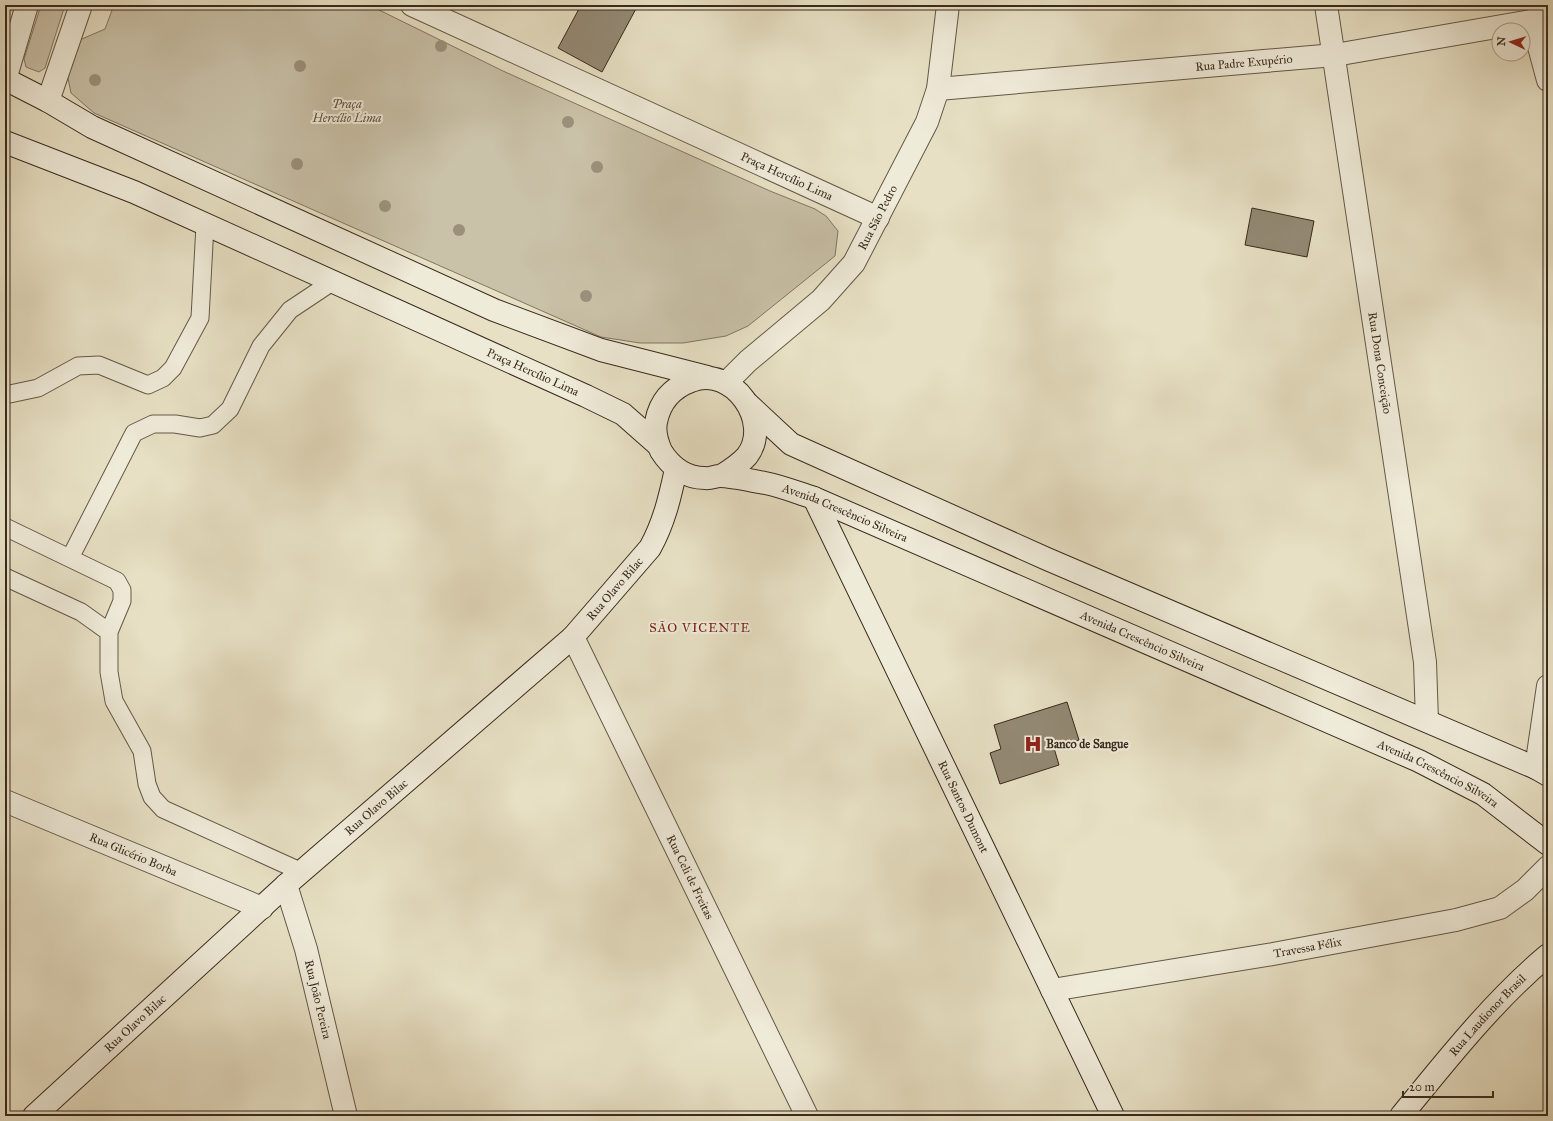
<svg xmlns="http://www.w3.org/2000/svg" width="1553" height="1121" viewBox="0 0 1553 1121" font-family="'IM FELL Great Primer',serif">
<rect width="100%" height="100%" fill="#e7e0c4"/>
<filter id="stains"><feTurbulence type="fractalNoise" baseFrequency=".005" numOctaves="4"/><feColorMatrix values="0 0 0 0 .2 0 0 0 0 .09 0 0 0 0 .02 0 0 0 .5 -.17"/></filter>
<radialGradient id="worn" r=".72"><stop offset=".6" stop-color="#630" stop-opacity="0"/><stop offset="1" stop-color="#630" stop-opacity=".3"/></radialGradient>
<path fill="#c9c1a8" stroke="#817662" d="M41,5H65L45,68L39,72L26,67L24,59Z
M114,5H369L503,71L770,191L815,209L826,216L838,231L835,256L748,326L726,336L683,343H640L601,337L94,113L71,93L67,73L75,42L105,29Z"/>
<path fill="#938974" stroke="#392a1d" d="M581,5H638L602,72L558,48Z
M1252,208L1314,221L1307,257L1245,245Z
M1067,702L1079,740L1054,748L1059,765L1000,784L990,753L1001,749L994,725Z"/>
<g fill="none" stroke-linecap="round" stroke-linejoin="round">
<g stroke="#645847" stroke-width="19">
<path id="lane" d="M5,395L38,388L78,366L99,365L148,385L163,378L173,368L200,318L205,225
M5,527L117,581L122,590V601L109,632
M70,558L134,433L153,424H175L200,428L213,425L230,409L261,346L290,310L332,282
M5,577L81,612L109,632V672L114,701L142,751L147,784L152,797L163,809L302,872"/>
</g>
<g stroke="#645847" stroke-width="24">
<g id="street">
<path id="s1" d="M412,5L878,218"/>
<path id="s2" d="M1326,5L1425,662L1427,721"/>
<path d="M1532,21L1548,80"/>
<path d="M5,80L27,5"/>
<path id="s3" d="M938,89L1335,55L1548,18"/>
<path d="M48,101L81,5"/>
<path id="s4" d="M726,383L748,361L821,300L854,263L927,122L938,89L948,5"/>
<path id="s5" d="M573,637L807,1116"/>
<path d="M1536,768L1548,686"/>
<path id="s6" d="M5,801L262,908"/>
<path id="s7" d="M286,885L306,949L346,1116"/>
<path id="s8" d="M1052,990L1273,954L1456,920L1500,908L1525,890L1548,867"/>
</g>
</g>
<g stroke="#392a1d" stroke-width="24">
<g id="secondary">
<path d="M5,79L48,101L92,127L494,310L601,350L707,377"/>
<path id="s9" d="M5,142L134,192L586,396L623,414L657,444"/>
<path d="M748,404L791,444L1047,559L1536,768L1548,775"/>
<path id="s10" d="M721,476C731,470 739,465 747,456C773,422 732,364 691,381C672,388 660,401 656,422C654,432 657,442 661,451C671,467 686,478 705,478C710,479 715,476 720,476C731,476 753,481 765,483C781,486 798,493 814,498L1419,761L1483,794L1548,844"/>
<path id="s11" d="M814,498L1113,1116"/>
<path id="s12" d="M34,1116L286,885L573,637L650,548C664,523 670,497 676,469"/>
<path id="s13" d="M1401,1116C1445,1062 1494,1000 1548,955"/>
</g>
</g>
<use href="#lane" stroke="#efebd9" stroke-width="17"/>
<use href="#street" stroke="#efebd9" stroke-width="22"/>
<use href="#secondary" stroke="#efebd9" stroke-width="22"/>
</g>
<g fill="#9b917b">
<circle cx="441" cy="46" r="6"/>
<circle cx="300" cy="66" r="6"/>
<circle cx="95" cy="80" r="6"/>
<circle cx="568" cy="122" r="6"/>
<circle cx="297" cy="164" r="6"/>
<circle cx="597" cy="167" r="6"/>
<circle cx="385" cy="206" r="6"/>
<circle cx="459" cy="230" r="6"/>
<circle cx="586" cy="296" r="6"/>
</g>
<defs>
<g id="hospital-bare" transform="scale(1.38)"><path d="M-5-5h3v3.5h4V-5h3V5h-3V1.5h-4V5h-3Z" fill="#8f2418" stroke="#efebd9" stroke-width="2.5" paint-order="stroke"/></g>
</defs>
<g fill-rule="evenodd">
<use href="#hospital-bare" x="1033" y="744"/>
</g>
<g text-anchor="middle" stroke-width="4" stroke-linejoin="round" paint-order="stroke">
<g font-size="12" fill="#392a1d" stroke="#efebd9">
<text dy="4" stroke="none"><textPath href="#s3" startOffset="307">Rua Padre Exupério</textPath></text>
<text dy="4" stroke="none"><textPath href="#s1" startOffset="412">Praça Hercílio Lima</textPath></text>
<text dy="4" stroke="none"><textPath href="#s4" startOffset="227">Rua São Pedro</textPath></text>
<text dy="4" stroke="none"><textPath href="#s2" startOffset="362">Rua Dona Conceição</textPath></text>
<text dy="4" stroke="none"><textPath href="#s9" startOffset="576">Praça Hercílio Lima</textPath></text>
<text dy="4" stroke="none"><textPath href="#s10" startOffset="441">Avenida Crescêncio Silveira</textPath></text>
<text dy="4" stroke="none"><textPath href="#s12" startOffset="785">Rua Olavo Bilac</textPath></text>
<text dy="4" stroke="none"><textPath href="#s10" startOffset="765">Avenida Crescêncio Silveira</textPath></text>
<text dy="4" stroke="none"><textPath href="#s10" startOffset="1089">Avenida Crescêncio Silveira</textPath></text>
<text dy="4" stroke="none"><textPath href="#s12" startOffset="461">Rua Olavo Bilac</textPath></text>
<text dy="4" stroke="none"><textPath href="#s11" startOffset="343">Rua Santos Dumont</textPath></text>
<text dy="4" stroke="none"><textPath href="#s6" startOffset="139">Rua Glicério Borba</textPath></text>
<text dy="4" stroke="none"><textPath href="#s5" startOffset="267">Rua Celi de Freitas</textPath></text>
<text dy="4" stroke="none"><textPath href="#s8" startOffset="259">Travessa Félix</textPath></text>
<text dy="4" stroke="none"><textPath href="#s7" startOffset="119">Rua João Pereira</textPath></text>
<text dy="4" stroke="none"><textPath href="#s13" startOffset="133">Rua Laudionor Brasil</textPath></text>
<text dy="4" stroke="none"><textPath href="#s12" startOffset="137">Rua Olavo Bilac</textPath></text>
</g>
<g font-size="12" font-style="italic" fill="#5d5040" stroke="#efebd9">
<text x="347" y="108">Praça<tspan x="347" dy="14">Hercílio Lima</tspan></text>
</g>
<g font-size="12" font-weight="bold" fill="#392a1d" stroke="#efebd9" text-anchor="start">
<text x="1046" y="748">Banco de Sangue</text>
</g>
<g font-size="13" letter-spacing="1" fill="#7a1f14" stroke="#efebd9">
<text x="700" y="632">SÃO VICENTE</text>
</g>
</g>
<rect width="1553" height="1121" fill="none" stroke="#e7e0c4" stroke-width="20"/>
<rect x="6" y="6" width="1541" height="1109" fill="none" stroke="#392a1d" stroke-width="2"/>
<rect x="10" y="10" width="1533" height="1101" fill="none" stroke="#392a1d"/>
<g transform="translate(1511 42) rotate(274)"><circle r="19" fill="#efebd9" stroke="#a69e8e"/>
<path d="M0-3L7 15L0 10L-7 15Z" fill="#8f2418"/>
<text y="-6" font-size="11" font-weight="bold" text-anchor="middle" fill="#392a1d">N</text>
</g>
<path d="M1403 1091v6h90v-6" fill="none" stroke="#392a1d" stroke-width="2"/>
<text x="1409" y="1091" font-size="12" fill="#392a1d" stroke="#efebd9" stroke-width="3" paint-order="stroke">20 m</text>
<rect width="100%" height="100%" filter="url(#stains)"/>
<rect width="100%" height="100%" fill="url(#worn)"/>
</svg>
